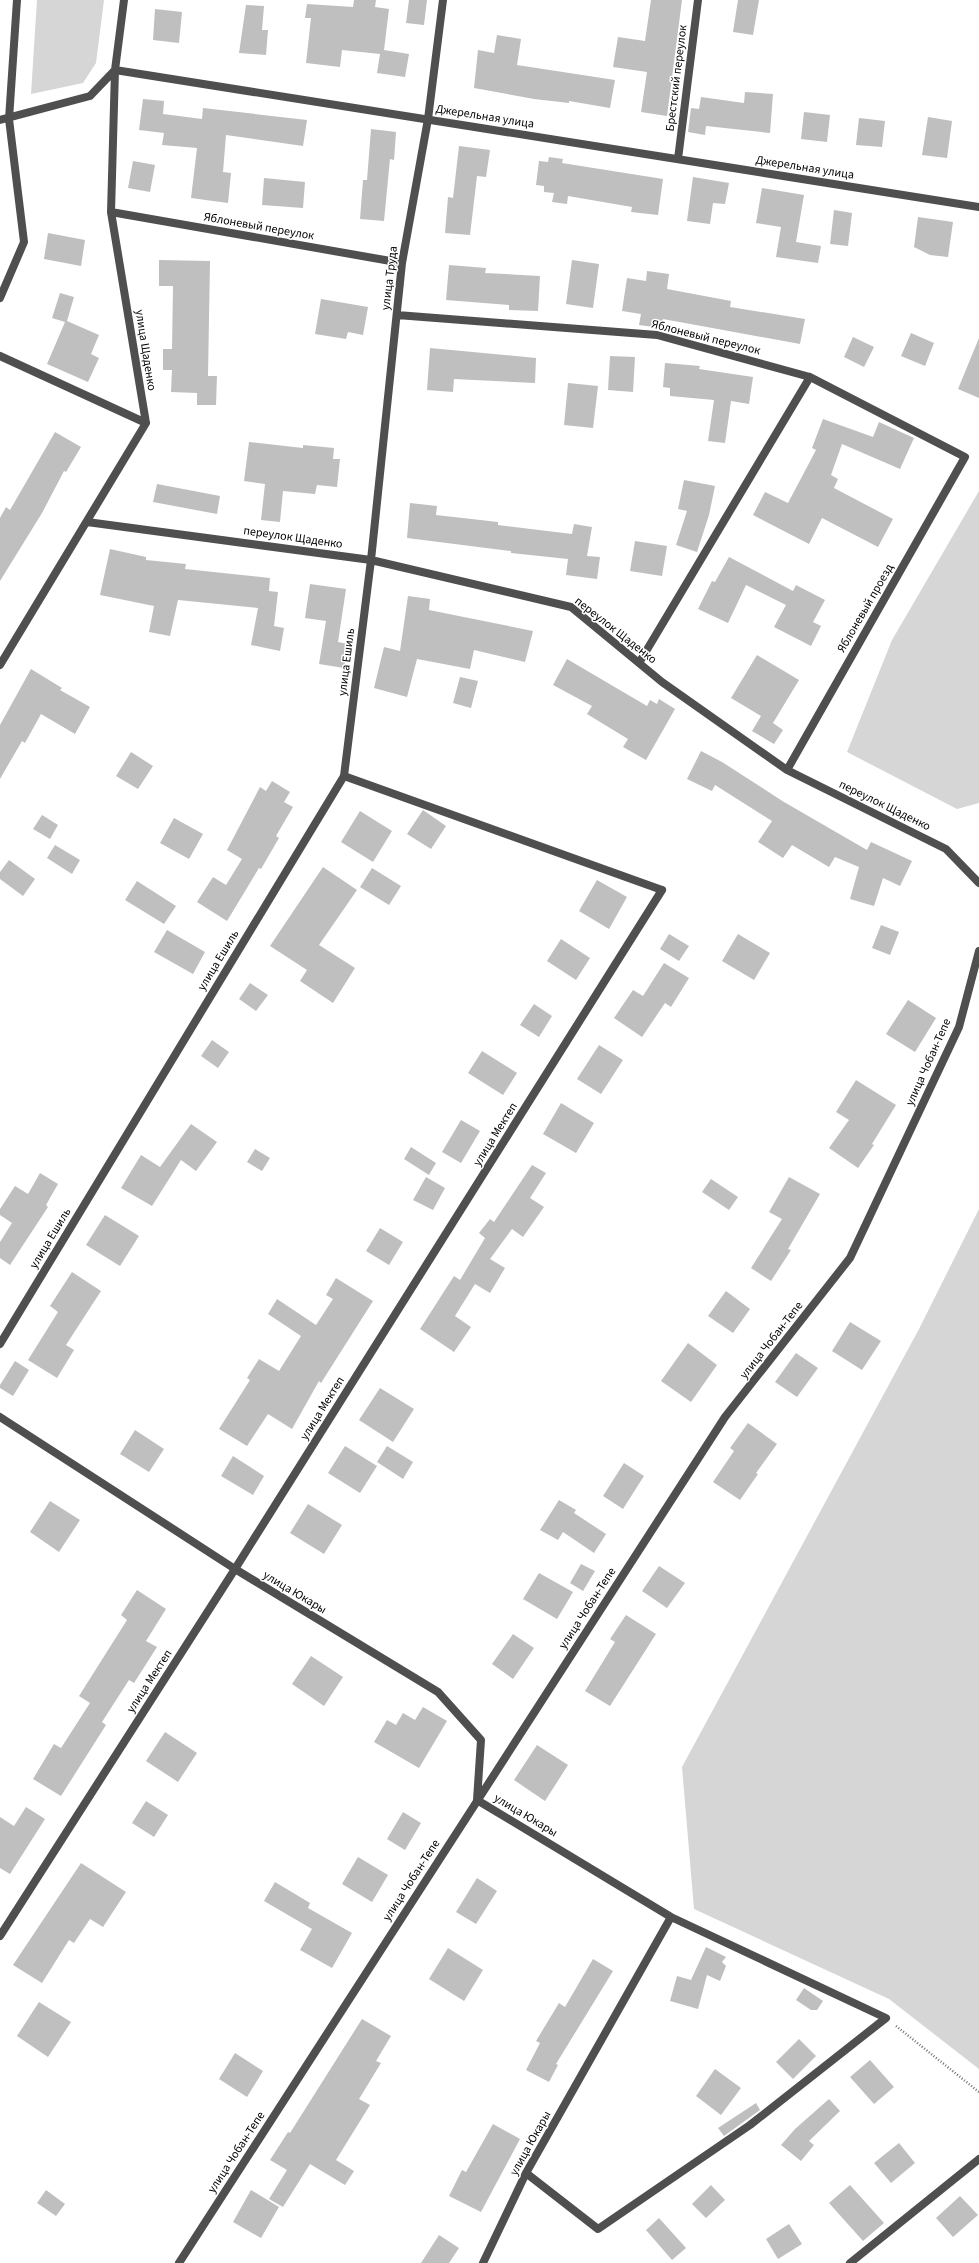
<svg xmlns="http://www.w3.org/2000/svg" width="979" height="2263" viewBox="0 0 979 2263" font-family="'Source Sans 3',sans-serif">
<rect width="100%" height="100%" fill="#fff"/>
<path fill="#d6d6d6" d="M37,0H104L96,63L83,83L31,94Z
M979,491V803L957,809L847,752L892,640Z
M979,1209V2069L889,1999L694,1909L682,1767L919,1329Z"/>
<path fill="#bfbfbf" d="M354,0H376L375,7L389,9L384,50L409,54L405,77L377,73L380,54L342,50L340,67L306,63L311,18H305L307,4L353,7Z
M409,0H427L424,25L406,23Z
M651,0H682L667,116L641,112L647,72L613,67L618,37L645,41Z
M738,0H759L753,35L733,32Z
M246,5L264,6L262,30H268L266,55L239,53Z
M155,9L182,12L179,43L153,40Z
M497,35L521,39L517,65L615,80L610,108L569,101V103L534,99L474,88L478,50L494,53Z
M745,92L773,94L770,133L706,126L705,135L688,132L691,108L699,109L701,97L744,103Z
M143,99L164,101L163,114L202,119L203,108L307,120L303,146L226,135L223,172L231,173L228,203L191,198L197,148L162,145L164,133L139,130Z
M804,112L830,115L827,142L801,139Z
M928,117L952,121L947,158L922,155Z
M859,118L885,121L882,147L856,145Z
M371,129L396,132L394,160L390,159L384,221L360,219L363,180H367Z
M459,146L490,150L486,177L477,176L470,235L445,233L448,197L453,198Z
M549,157L563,159L562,163L663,179L658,215L631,212L632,207L568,196L567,204L552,202L554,193L544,192V186L536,185L539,161L548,162Z
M133,161L155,165L150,192L128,188Z
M693,177L729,183L725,204L713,203L710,224L687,221Z
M264,178L305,182L303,208L262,205Z
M762,188L804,195L796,242L821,246L818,263L776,257L781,227L756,223Z
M834,210L852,213L848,246L830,244Z
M918,217L953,222L948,257L930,255L914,247Z
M48,233L85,240L81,266L44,259Z
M159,260L210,261L208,376H217L216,405H197V393L171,392L172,370H163V349H172L173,286H159Z
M572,260L599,264L593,308L566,304Z
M449,265L486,268L485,273L540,276L538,311L509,310V305L446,300Z
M647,271L669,274L667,289L731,301L730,307L805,319L800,344L663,319L661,328L639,325L641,314L622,311L627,278L646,281Z
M60,293L74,297L67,321L99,335L91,354L99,358L88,382L47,364L65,322L52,318Z
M321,299L368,307L363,335L348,332L346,339L315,334Z
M911,333L934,343L925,366L901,356Z
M853,337L874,347L864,367L844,357Z
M979,338V398L958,389Z
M430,348L536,358L535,383L454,379L453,392L427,390Z
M610,356L635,357L633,392L608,390Z
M665,363L700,366L699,369L753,377L749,404L731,401L725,443L708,441L714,400L670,396V388L663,387Z
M568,383L598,386L593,428L564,425Z
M823,419L873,437L879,422L914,438L900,469L842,444L831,475L838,479L834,488L893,519L878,547L822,518L809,544L753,515L765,492L788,503L816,450L812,448Z
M55,432L81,447L66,472L64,471L42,513L0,581V518L6,507L10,510Z
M249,442L303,448V445L334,448L333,459H340L337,487L317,485L315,494L283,491L280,522L261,520L265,484L244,481Z
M684,480L715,486L709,515L697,552L676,545L687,511L678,509Z
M157,484L220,496L217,514L153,502Z
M410,503L437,506L436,515L498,522V525L572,534L574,524L592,527L587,556L600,557L597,579L566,575L568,559L511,553V551L407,538Z
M635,541L667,546L662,576L630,571Z
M110,549L146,557V560L186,564L185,569L270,578L269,591L278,592L274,626L284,628L280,651L251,645L258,608L178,600L170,636L149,632L154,606L100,595Z
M729,557L793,591L796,585L825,600L813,622L821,626L811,646L774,627L786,605L746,585L728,623L698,609L712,581L715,582Z
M310,584L346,589L338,642L348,644L344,668L319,664L326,621L305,618Z
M408,596L430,599L429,610L533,631L525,662L474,650L470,669L417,659L407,697L374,688L384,647L400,651Z
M757,655L799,680L773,723L783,730L774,744L752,731L761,716L731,698Z
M567,659L647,706L650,700L657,704L659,699L675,709L646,760L623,747L628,739L587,714L592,706L553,685Z
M31,669L62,688L60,690L90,707L75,734L41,714L25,743L22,741L0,779V725Z
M460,677L478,681L471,708L453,703Z
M701,751L722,762L784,802L867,850L871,842L912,861L900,886L883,878L874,906L850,899L859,867L835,857L829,867L792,845L783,858L758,842L772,821L715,785L712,791L687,779Z
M131,752L153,766L138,789L116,776Z
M272,781L290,792L284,802L293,807L276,836L279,838L261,869L259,868L227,921L197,902L213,877L226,885L242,859L227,850L260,787L266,791Z
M423,810L446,826L431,849L407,834Z
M360,811L392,831L373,862L341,842Z
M42,815L58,825L50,839L33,829Z
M174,818L203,834L189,859L160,843Z
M55,845L80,860L72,874L47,858Z
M9,860L35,879L23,896L0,879V872Z
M323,867L357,890L319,945L355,968L333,1003L300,981L307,970L270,946Z
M372,868L401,886L389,905L360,887Z
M597,880L627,897L609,929L579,911Z
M137,881L176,906L164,924L125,900Z
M881,925L899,932L890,955L872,948Z
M167,930L205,952L193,974L154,952Z
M669,934L689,946L679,961L660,949Z
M738,934L770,953L754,980L722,961Z
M561,939L590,958L576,980L547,961Z
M664,963L689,978L671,1007L665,1003L642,1037L614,1018L633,990L643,996Z
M250,983L268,995L256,1011L239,999Z
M908,1000L936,1018L915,1052L886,1034Z
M534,1004L552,1016L539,1037L520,1025Z
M212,1040L229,1052L218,1068L201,1056Z
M599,1045L623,1060L601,1094L577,1079Z
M482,1051L517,1073L503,1095L468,1073Z
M856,1080L896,1105L872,1144L874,1145L858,1168L829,1148L849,1120L836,1112Z
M561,1103L594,1123L576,1153L543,1134Z
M461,1120L480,1131L461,1163L442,1152Z
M191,1124L217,1142L196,1171L181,1160L152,1206L121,1188L141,1155L160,1167Z
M411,1147L436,1163L429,1175L404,1159Z
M255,1149L270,1158L262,1171L247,1162Z
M532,1165L546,1173L530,1198L544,1207L523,1237L512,1229L490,1259L505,1268L490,1293L475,1284L455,1316L471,1327L454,1352L420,1329L454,1276L460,1280L485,1238L479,1233L490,1219L494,1222Z
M40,1173L58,1184L46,1205L48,1207L10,1265L0,1258V1242L12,1223L0,1215V1209L15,1186L28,1194Z
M426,1177L445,1188L433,1210L413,1200Z
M789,1177L820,1194L788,1249L791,1250L771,1281L751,1268L782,1219L769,1212Z
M711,1179L738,1197L729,1210L702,1192Z
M105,1215L139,1236L120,1266L86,1245Z
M380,1228L403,1242L389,1265L366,1251Z
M72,1272L101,1291L66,1345L74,1350L57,1378L28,1360L58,1312L50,1306Z
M336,1278L373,1301L321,1383L319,1381L292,1429L268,1414L247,1446L219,1429L250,1380L247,1378L259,1359L279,1371L301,1336L268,1314L277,1299L316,1325L333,1299L326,1295Z
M726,1291L750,1309L733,1333L708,1316Z
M850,1322L881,1341L862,1370L832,1351Z
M688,1343L717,1365L691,1402L661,1381Z
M796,1353L818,1368L797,1397L775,1382Z
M15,1361L29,1370L13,1396L0,1388V1385Z
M380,1388L414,1409L393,1442L359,1420Z
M748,1423L777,1444L756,1473L758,1474L740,1500L713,1482L734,1451L730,1448Z
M135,1430L164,1449L149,1472L120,1454Z
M345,1446L377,1466L360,1493L328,1473Z
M387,1446L413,1462L403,1479L377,1462Z
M233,1456L264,1476L253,1495L221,1476Z
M624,1463L644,1476L623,1509L603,1496Z
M559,1500L576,1510L574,1513L606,1534L594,1553L563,1532L558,1540L540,1530Z
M50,1501L80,1520L59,1552L30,1532Z
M308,1504L342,1525L324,1554L290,1533Z
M581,1564L595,1571L583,1591L570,1583Z
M659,1566L685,1583L667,1608L642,1591Z
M539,1573L573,1592L557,1619L523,1599Z
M137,1590L166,1609L146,1641L157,1647L134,1683L129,1680L102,1722L106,1725L61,1796L33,1779L54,1744L61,1748L90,1703L79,1696L127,1620L121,1615Z
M626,1615L656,1634L610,1706L585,1691L615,1642L610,1639Z
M513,1634L534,1648L513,1679L492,1664Z
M311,1656L343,1677L324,1706L292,1684Z
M423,1707L447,1721L419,1768L374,1742L387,1720L396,1725L403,1713L415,1720Z
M165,1732L197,1753L178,1782L146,1761Z
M537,1745L568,1765L545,1801L514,1780Z
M146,1801L168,1815L154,1837L132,1823Z
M26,1807L45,1819L10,1874L0,1868V1817L14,1826Z
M403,1812L421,1823L405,1850L387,1839Z
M358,1857L388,1875L372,1902L342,1884Z
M81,1863L126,1892L103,1927L90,1919L74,1943L69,1940L42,1983L13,1965Z
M477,1878L497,1891L476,1924L456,1912Z
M275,1882L310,1903L308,1908L352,1933L332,1968L300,1950L312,1929L264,1901Z
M706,1947L726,1957L722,1962L726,1966L720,1981L707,1975L698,2009L670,2001L677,1976L691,1980Z
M448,1948L483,1970L464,2001L429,1979Z
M593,1959L613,1971L556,2064L558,2065L549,2082L526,2070L540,2043L536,2041L559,2003L565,2007Z
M804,1988L823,2001L817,2010H811L796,2000Z
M39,2002L71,2022L48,2057L17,2036Z
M362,2019L391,2036L376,2061L381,2063L359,2099L370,2105L336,2160L354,2171L345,2185L310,2164L283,2207L269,2199L287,2170L270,2160L288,2132L290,2133Z
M799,2039L816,2056L793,2079L776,2062Z
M235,2053L263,2071L247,2097L219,2079Z
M870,2060L894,2087L874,2104L850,2077Z
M715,2069L741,2088L721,2115L696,2096Z
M829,2099L840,2111L809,2141L814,2145L801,2161L781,2145L795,2129Z
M756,2103L760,2110L724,2136L718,2128Z
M493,2124L520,2139L481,2212L449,2196L462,2170L466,2172Z
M899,2143L915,2163L891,2183L874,2163Z
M711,2185L725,2200L706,2218L692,2204Z
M850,2185L884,2223L863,2241L829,2203Z
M46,2190L65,2204L56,2216L37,2203Z
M251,2190L279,2207L261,2238L233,2222Z
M960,2196L978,2215L953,2237L936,2218Z
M659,2218L686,2248L672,2260L646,2230Z
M789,2224L802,2244L778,2259L766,2239Z
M439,2235L459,2248L449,2263H421Z"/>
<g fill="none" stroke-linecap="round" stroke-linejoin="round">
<path stroke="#717171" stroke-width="2.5" stroke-dasharray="1 2" stroke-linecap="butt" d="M896,2026L979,2092"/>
<path stroke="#4f4f4f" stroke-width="8" d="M344,776L662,890"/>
<path stroke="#4f4f4f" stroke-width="8" d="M0,120L90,96L115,70L979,207
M678,159L698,0
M111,212L402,263
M0,298L24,242L9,119L17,0
M397,315L657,335L810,377L965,457L787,770
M0,356L146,423
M87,522L371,560L571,607L662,682L787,770L946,849L979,883
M639,663L810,377
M0,665L146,423L111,212L115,70L124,0
M0,1344L344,776L371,560L402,263L428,119L443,0
M0,1417L235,1569L438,1692L481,1740L477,1800L671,1917L526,2173L483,2263
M0,1936L235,1569L662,890
M526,2173L598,2229L750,2125L886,2018L671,1917
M179,2263L725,1417L850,1258L959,1027L979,951
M850,2263L979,2159"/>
</g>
<g text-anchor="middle" stroke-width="3" stroke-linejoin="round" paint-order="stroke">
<g font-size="12" fill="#000" stroke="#fff">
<text transform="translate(676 78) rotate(-83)" y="4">Брестский переулок</text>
<text transform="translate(485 116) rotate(9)" y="4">Джерельная улица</text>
<text transform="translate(805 167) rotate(9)" y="4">Джерельная улица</text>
<text transform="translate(259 226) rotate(10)" y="4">Яблоневый переулок</text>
<text transform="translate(389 278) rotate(-83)" y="4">улица Труда</text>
<text transform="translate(706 337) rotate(14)" y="4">Яблоневый переулок</text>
<text transform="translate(146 350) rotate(81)" y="4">улица Щаденко</text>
<text transform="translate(293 537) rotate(8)" y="4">переулок Щаденко</text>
<text transform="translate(865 608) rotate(-60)" y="4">Яблоневый проезд</text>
<text transform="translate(616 630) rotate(38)" y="4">переулок Щаденко</text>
<text transform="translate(346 662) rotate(-83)" y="4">улица Ешиль</text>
<text transform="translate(885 805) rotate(26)" y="4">переулок Щаденко</text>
<text transform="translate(218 960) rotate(-59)" y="4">улица Ешиль</text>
<text transform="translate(928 1062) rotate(-66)" y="4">улица Чобан-Тепе</text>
<text transform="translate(495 1134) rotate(-58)" y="4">улица Мектеп</text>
<text transform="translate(50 1238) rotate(-59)" y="4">улица Ешиль</text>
<text transform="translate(771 1340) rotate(-52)" y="4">улица Чобан-Тепе</text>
<text transform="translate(322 1408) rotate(-58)" y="4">улица Мектеп</text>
<text transform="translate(295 1592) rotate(31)" y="4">улица Юкары</text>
<text transform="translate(587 1608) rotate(-57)" y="4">улица Чобан-Тепе</text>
<text transform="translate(149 1681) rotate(-57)" y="4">улица Мектеп</text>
<text transform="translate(526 1815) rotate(31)" y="4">улица Юкары</text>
<text transform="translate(411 1880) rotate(-57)" y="4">улица Чобан-Тепе</text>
<text transform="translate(530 2143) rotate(-61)" y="4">улица Юкары</text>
<text transform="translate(236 2152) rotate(-57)" y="4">улица Чобан-Тепе</text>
</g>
</g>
</svg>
